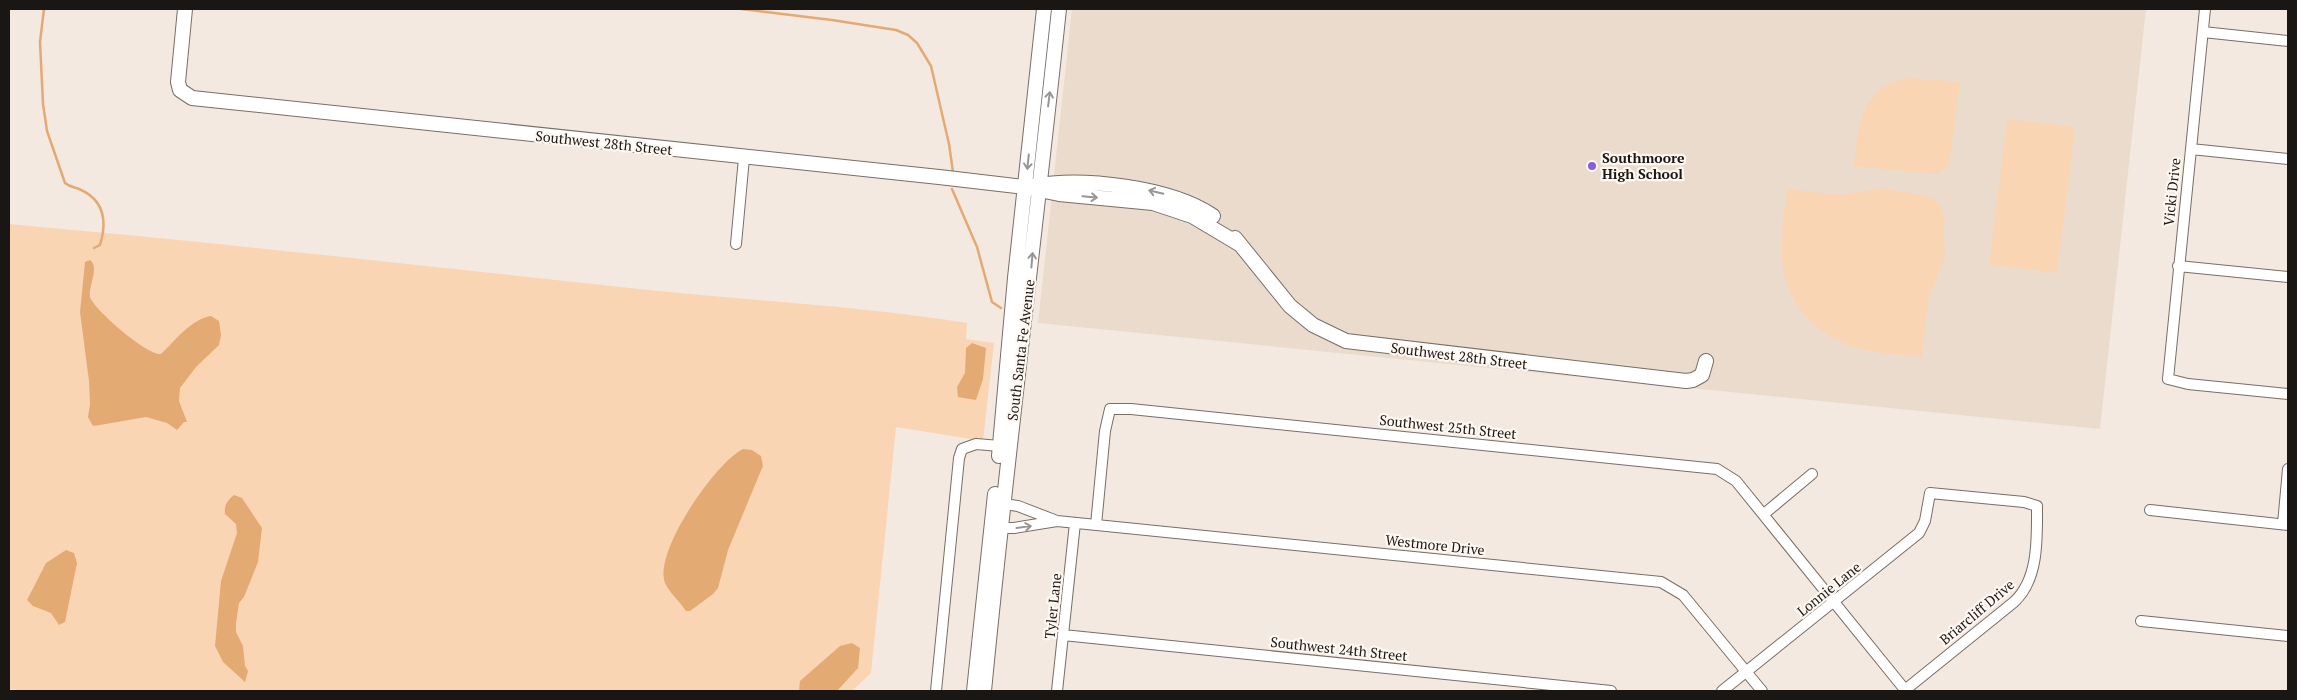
<svg xmlns="http://www.w3.org/2000/svg" width="2297" height="700" viewBox="0 0 2297 700" font-family="'PT Serif',serif">
<rect width="100%" height="100%" fill="#f4e9e0"/>
<path fill="#ebdbcc" d="M1072,9H2146L2100,429L1038,323Z"/>
<path fill="#fad5b3" d="M1911,78L1960,82L1949,165L1938,174L1854,166C1859,124 1860,85 1911,78Z
M2007,119L2075,127L2057,273L1989,264Z
M1883,188L1931,197L1938,202L1945,216L1943,241L1946,246L1943,263L1928,300L1922,357C1902,354 1880,354 1861,349C1812,335 1783,301 1781,250C1781,230 1785,209 1787,189L1841,195Z
M9,224C222,243 436,267 649,290C755,301 861,306 967,323L966,339L994,343L983,441L896,427L871,673L852,691H30L9,689Z"/>
<path fill="#e3aa74" d="M90,260C100,267 88,286 90,297C94,310 148,356 161,354C175,341 191,319 211,316L219,321L221,335L219,345L196,367L180,388L179,401L187,422H184L177,430L167,423L146,417L100,425L93,426L88,417L90,404L89,381L80,312L85,262Z
M972,343L986,348L983,379L976,400L958,397L957,387L965,373L966,348Z
M743,449L752,450L761,456L763,466L760,473L728,550L718,588L713,594L690,611H686C680,602 669,592 665,583C653,552 716,462 743,449Z
M234,495L242,498L262,528L258,562L244,597L239,603L236,623V632L243,646L245,666L248,671L245,682L223,662L215,646L221,581L237,533L236,524L225,514C224,505 227,501 234,495Z
M66,550L74,553L77,563L65,622L59,625L51,613L33,606L27,600L46,563Z
M852,643L860,648L858,668L837,691H799L800,681L840,646Z"/>
<g fill="none" stroke-linecap="round" stroke-linejoin="round">
<path stroke="#e3aa74" stroke-width="2.5" d="M44,9L40,42L43,104L47,131L65,183C70,187 74,187 79,189C105,200 107,222 100,245L94,248
M741,9L832,20L896,30L908,35L917,43L931,66L949,144L953,172
M952,189L977,247L992,302L1001,308"/>
<g stroke="#776e66" stroke-width="12">
<path id="street" d="M2205,9L2168,379L2188,384L2288,394
M2203,32L2288,41
M2191,149L2288,159
M736,244L744,158
M2178,266L2288,277
M998,503L1018,506L1057,521L1661,582L1683,595L1762,691
M2150,510L2288,525
M1764,514L1812,474
M2283,524L2288,469
M1096,525L1105,431L1110,409H1131L1717,469L1736,481L1906,691
M995,528H1014L1057,521
M2141,621L2288,636
M1063,635L1611,691
M936,691L959,458L962,449L976,444L1000,446
M1057,691L1075,523
M1722,691L1919,533L1925,521L1930,493L2024,502L2037,506C2037,538 2039,579 2014,602L1905,690"/>
</g>
<g stroke="#776e66" stroke-width="16">
<path id="secondary" d="M185,9L178,82L180,90L192,98L939,177L1025,187L1059,194L1153,203L1192,216L1239,244
M1033,186C1083,177 1170,187 1213,216
M1235,238L1290,306L1313,325L1346,341L1686,381L1693,380L1702,375L1706,361
M999,456L1015,278L1044,9
M974,691L995,494
M984,691C1006,463 1035,236 1059,9"/>
</g>
<use href="#street" stroke="#fff" stroke-width="10"/>
<use href="#secondary" stroke="#fff" stroke-width="14"/>
</g>
<defs><path id="oneway-shaft" d="M-6 0H5M1.5-3L5.5 0L1.5 3" fill="none" stroke-width="1.6" stroke-linecap="round" stroke-linejoin="round" transform="scale(1.25)"/></defs>
<g stroke="#989695">
<use href="#oneway-shaft" transform="translate(1049 99) rotate(-83)"/>
<use href="#oneway-shaft" transform="translate(1028 162) rotate(96)"/>
<use href="#oneway-shaft" transform="translate(1156 192) rotate(-166)"/>
<use href="#oneway-shaft" transform="translate(1090 197) rotate(5)"/>
<use href="#oneway-shaft" transform="translate(1032 260) rotate(-85)"/>
<use href="#oneway-shaft" transform="translate(1024 527) rotate(-8)"/>
</g>
<circle fill="#885fda" stroke="#fef7f2" stroke-width="2" cx="1592" cy="166" r="5"/>
<g text-anchor="middle" stroke-width="4.5" stroke-linejoin="round" paint-order="stroke">
<g font-size="14" fill="#1a1613" stroke="#fef7f2">
<text transform="translate(604 143) rotate(6)" y="5">Southwest 28th Street</text>
<text transform="translate(2172 192) rotate(-84)" y="5">Vicki Drive</text>
<text transform="translate(1021 350) rotate(-83)" y="5">South Santa Fe Avenue</text>
<text transform="translate(1459 356) rotate(7)" y="5">Southwest 28th Street</text>
<text transform="translate(1448 427) rotate(6)" y="5">Southwest 25th Street</text>
<text transform="translate(1435 545) rotate(6)" y="5">Westmore Drive</text>
<text transform="translate(1829 589) rotate(-39)" y="5">Lonnie Lane</text>
<text transform="translate(1053 606) rotate(-84)" y="5">Tyler Lane</text>
<text transform="translate(1977 612) rotate(-40)" y="5">Briarcliff Drive</text>
<text transform="translate(1339 649) rotate(6)" y="5">Southwest 24th Street</text>
</g>
<g font-size="14" font-weight="bold" fill="#1a1613" stroke="#fef7f2" text-anchor="start">
<text x="1602" y="163">Southmoore<tspan x="1602" dy="16">High School</tspan></text>
</g>
</g>
<rect width="2297" height="700" fill="none" stroke="#1a1613" stroke-width="20"/>
</svg>
